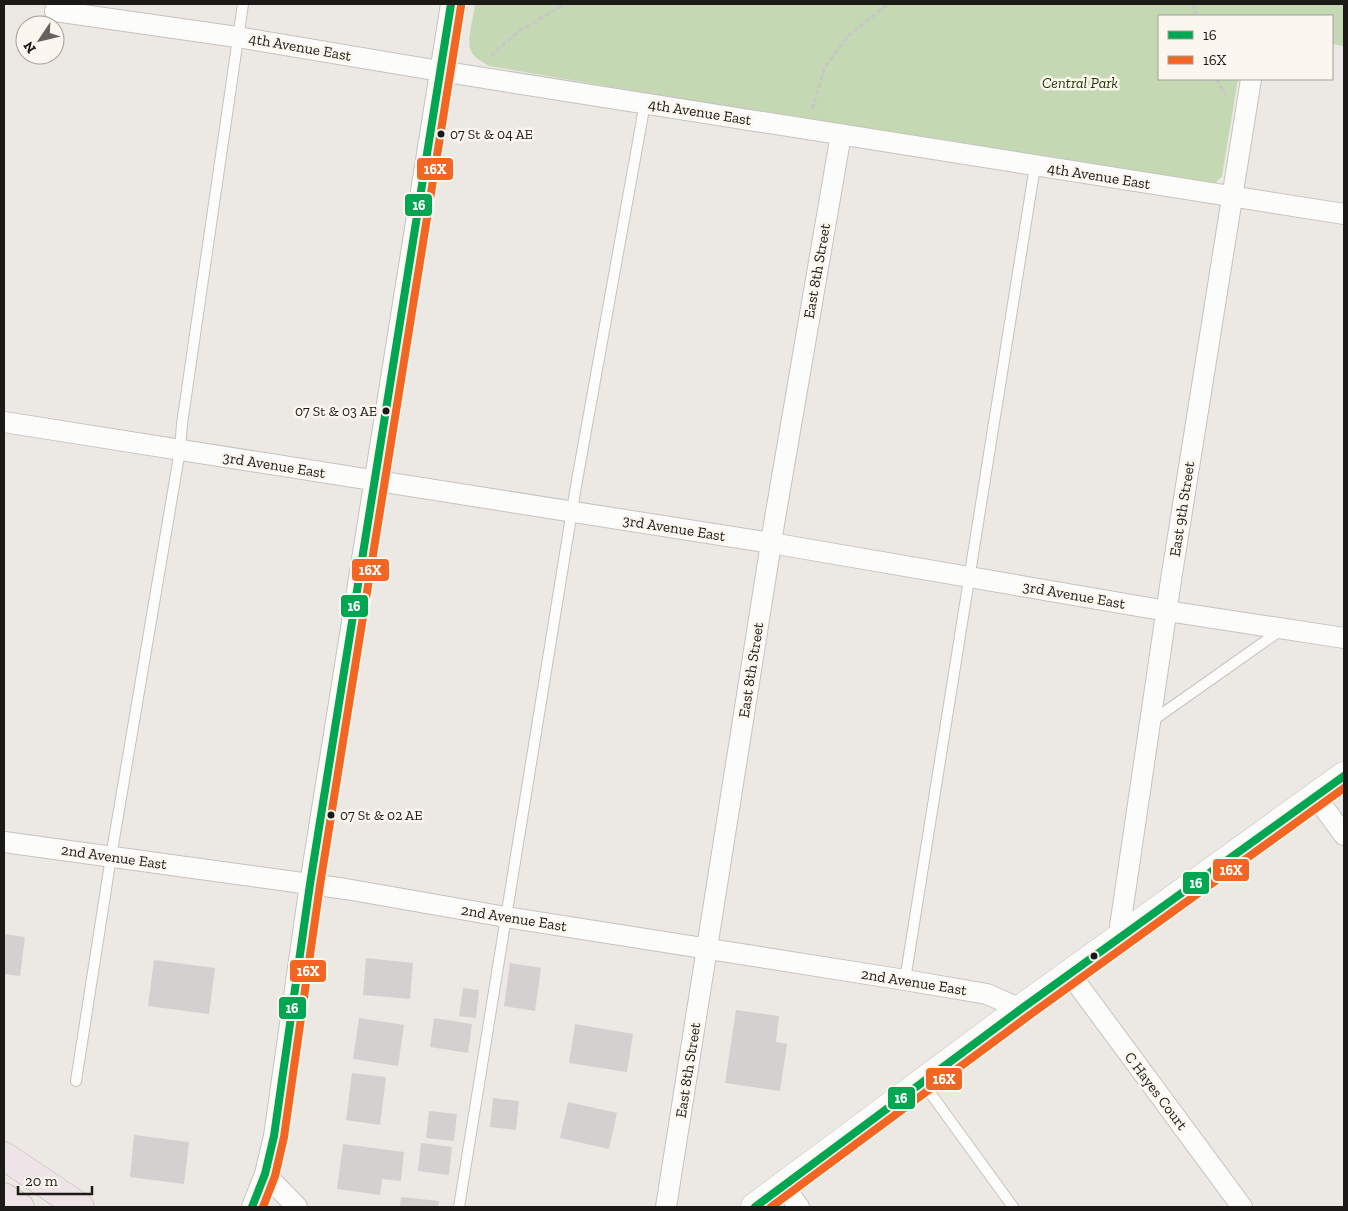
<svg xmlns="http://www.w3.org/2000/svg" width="1348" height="1211" viewBox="0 0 1348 1211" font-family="'Zilla Slab',serif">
<rect width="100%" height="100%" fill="#ece9e4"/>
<path fill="#c5d8b4" d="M475,4H1344V46L1332,44V16H1159V79H1238L1222,176L1215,184L1208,185L964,143L794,118L489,66C483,62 474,58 471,51C466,41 474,15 475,4Z"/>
<path fill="#d4d0cf" d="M4,934L25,937L20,976L4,974Z
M366,958L413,963L410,999L363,995Z
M154,960L215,968L209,1014L148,1006Z
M510,963L541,968L535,1011L504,1006Z
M463,988L479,990L476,1018L459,1016Z
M736,1010L779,1016L776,1042L787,1044L780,1091L725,1083Z
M359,1018L404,1025L398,1066L353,1059Z
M434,1018L472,1024L468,1053L430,1047Z
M575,1024L633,1034L627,1072L569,1063Z
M352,1073L386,1077L380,1125L346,1120Z
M493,1098L519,1101L516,1130L490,1127Z
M568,1102L617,1113L609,1149L560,1138Z
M429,1111L457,1114L454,1141L426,1138Z
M134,1135L189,1142L184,1184L130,1177Z
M421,1143L452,1147L449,1175L418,1171Z
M343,1144L404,1152L401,1181L382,1179L380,1195L337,1189Z
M401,1197L439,1201L438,1207H400Z"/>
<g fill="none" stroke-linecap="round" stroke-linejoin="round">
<g stroke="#c6c3bf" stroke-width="12">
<path id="lane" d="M1152,721L1281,630
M905,980L1035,166
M76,1081L111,857L180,450L182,424L243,4
M923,1083L1013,1207
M459,1207L576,486L645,103"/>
</g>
<g stroke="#c6c3bf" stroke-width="22">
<path id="street" d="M55,11L237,37L440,71L1344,214
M4,422L771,543L1167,611L1344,638
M1316,797L1344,835
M4,842L346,889L506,917L905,980L987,994L1021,1009
M1118,940L1171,580L1251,79
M1070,974L1242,1207
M265,1174L297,1207
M784,1187L799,1207
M252,1207L265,1174L274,1136L310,884L451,4
M666,1207L775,518L841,134"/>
</g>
<g stroke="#c6c3bf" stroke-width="29">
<path id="secondary" d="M755,1207L1021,1009L1344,776"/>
</g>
<g stroke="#bbb0b0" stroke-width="29">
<path id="highway" d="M4,1156L80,1207
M4,1197L20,1207"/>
</g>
<path stroke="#c7c7c5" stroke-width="3" stroke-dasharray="5 2.5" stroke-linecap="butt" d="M1193,4L1196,16
M491,56L519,31L565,4
M1216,79L1226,95
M812,109L825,67L849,35L888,4"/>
<use href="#lane" stroke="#fcfcfb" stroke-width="10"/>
<use href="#street" stroke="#fcfcfb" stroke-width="20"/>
<use href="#secondary" stroke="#fcfcfb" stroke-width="28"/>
<use href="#highway" stroke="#eee3e6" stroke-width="28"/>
<g stroke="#fcf7ee" stroke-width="11">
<path id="bus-1" d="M252,1207L265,1174L274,1136L310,884L451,4
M755,1207L1021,1009L1344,776"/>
</g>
<g stroke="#fcf7ee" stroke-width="11">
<path id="bus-2" d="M263,1207L275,1176L284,1137L320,885L461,6
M771,1207L1027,1017L1344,788"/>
</g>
<use href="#bus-1" stroke="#00a651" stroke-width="8"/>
<use href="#bus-2" stroke="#f26522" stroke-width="8"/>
</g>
<g fill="#1c1a16" stroke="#fcf7ee" stroke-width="2">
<circle cx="441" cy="134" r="4.5"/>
<circle cx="386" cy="411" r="4.5"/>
<circle cx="331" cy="815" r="4.5"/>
<circle cx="1094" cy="956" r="4.5"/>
</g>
<g text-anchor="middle" stroke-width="5" stroke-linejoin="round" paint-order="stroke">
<g font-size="14" fill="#1c1a16" stroke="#fcf7ee" text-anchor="start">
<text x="450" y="139">07 St &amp; 04 AE</text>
<text x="377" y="416" text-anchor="end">07 St &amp; 03 AE</text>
<text x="340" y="820">07 St &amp; 02 AE</text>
</g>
<g font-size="15" fill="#1c1a16" stroke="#fcf7ee">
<text transform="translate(300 47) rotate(10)" y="5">4th Avenue East</text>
<text transform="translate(700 112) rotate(9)" y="5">4th Avenue East</text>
<text transform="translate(1099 176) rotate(9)" y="5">4th Avenue East</text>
<text transform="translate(817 271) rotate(-80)" y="5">East 8th Street</text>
<text transform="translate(274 465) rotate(9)" y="5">3rd Avenue East</text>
<text transform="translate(1182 509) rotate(-81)" y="5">East 9th Street</text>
<text transform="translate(674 528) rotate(9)" y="5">3rd Avenue East</text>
<text transform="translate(1074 595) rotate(10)" y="5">3rd Avenue East</text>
<text transform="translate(751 670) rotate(-81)" y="5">East 8th Street</text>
<text transform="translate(114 857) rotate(8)" y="5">2nd Avenue East</text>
<text transform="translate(514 918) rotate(9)" y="5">2nd Avenue East</text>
<text transform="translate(914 982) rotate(9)" y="5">2nd Avenue East</text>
<text transform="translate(688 1070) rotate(-81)" y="5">East 8th Street</text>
<text transform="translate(1156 1091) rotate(53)" y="5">C Hayes Court</text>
</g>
<g font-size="15" font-style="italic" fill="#1a3501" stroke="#fcf7ee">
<text x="1080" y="88">Central Park</text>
</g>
</g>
<g stroke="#fcf7ee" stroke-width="2">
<rect x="416" y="157" width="38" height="24" rx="5" fill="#f26522"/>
<rect x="404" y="193" width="29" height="24" rx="5" fill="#00a651"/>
<rect x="351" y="558" width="39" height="24" rx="5" fill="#f26522"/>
<rect x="340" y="594" width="29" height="24" rx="5" fill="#00a651"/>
<rect x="1212" y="858" width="38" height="24" rx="5" fill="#f26522"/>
<rect x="1182" y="871" width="28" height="24" rx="5" fill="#00a651"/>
<rect x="289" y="959" width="38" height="24" rx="5" fill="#f26522"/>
<rect x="278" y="996" width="29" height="24" rx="5" fill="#00a651"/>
<rect x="925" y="1067" width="38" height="24" rx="5" fill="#f26522"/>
<rect x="887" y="1086" width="29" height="24" rx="5" fill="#00a651"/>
</g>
<g font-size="14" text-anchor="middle" font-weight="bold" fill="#fff">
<text x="435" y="174">16X</text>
<text x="419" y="210">16</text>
<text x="370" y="575">16X</text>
<text x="354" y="611">16</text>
<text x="1231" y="875">16X</text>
<text x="1196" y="888">16</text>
<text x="308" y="976">16X</text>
<text x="292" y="1013">16</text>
<text x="944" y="1084">16X</text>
<text x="901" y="1103">16</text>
</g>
<rect width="1348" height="1211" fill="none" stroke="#1c1a16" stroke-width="10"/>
<rect x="1158" y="15" width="175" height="65" fill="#fcf7ee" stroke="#a29f98"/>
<rect x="1168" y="31" width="25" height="8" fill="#00a651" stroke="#a29f98"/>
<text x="1203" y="40" font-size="15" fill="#1c1a16">16</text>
<rect x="1168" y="56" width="25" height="8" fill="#f26522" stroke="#a29f98"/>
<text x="1203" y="65" font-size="15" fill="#1c1a16">16X</text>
<g transform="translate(40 40) rotate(235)"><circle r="24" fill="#fcf7ee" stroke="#a29f98"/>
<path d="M0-4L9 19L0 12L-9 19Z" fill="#65625e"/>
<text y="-8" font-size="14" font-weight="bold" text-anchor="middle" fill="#1c1a16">N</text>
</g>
<path d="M18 1186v8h74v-8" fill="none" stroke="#1c1a16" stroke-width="2.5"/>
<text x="25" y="1186" font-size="15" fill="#1c1a16" stroke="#fcf7ee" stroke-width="4" paint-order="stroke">20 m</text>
</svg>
